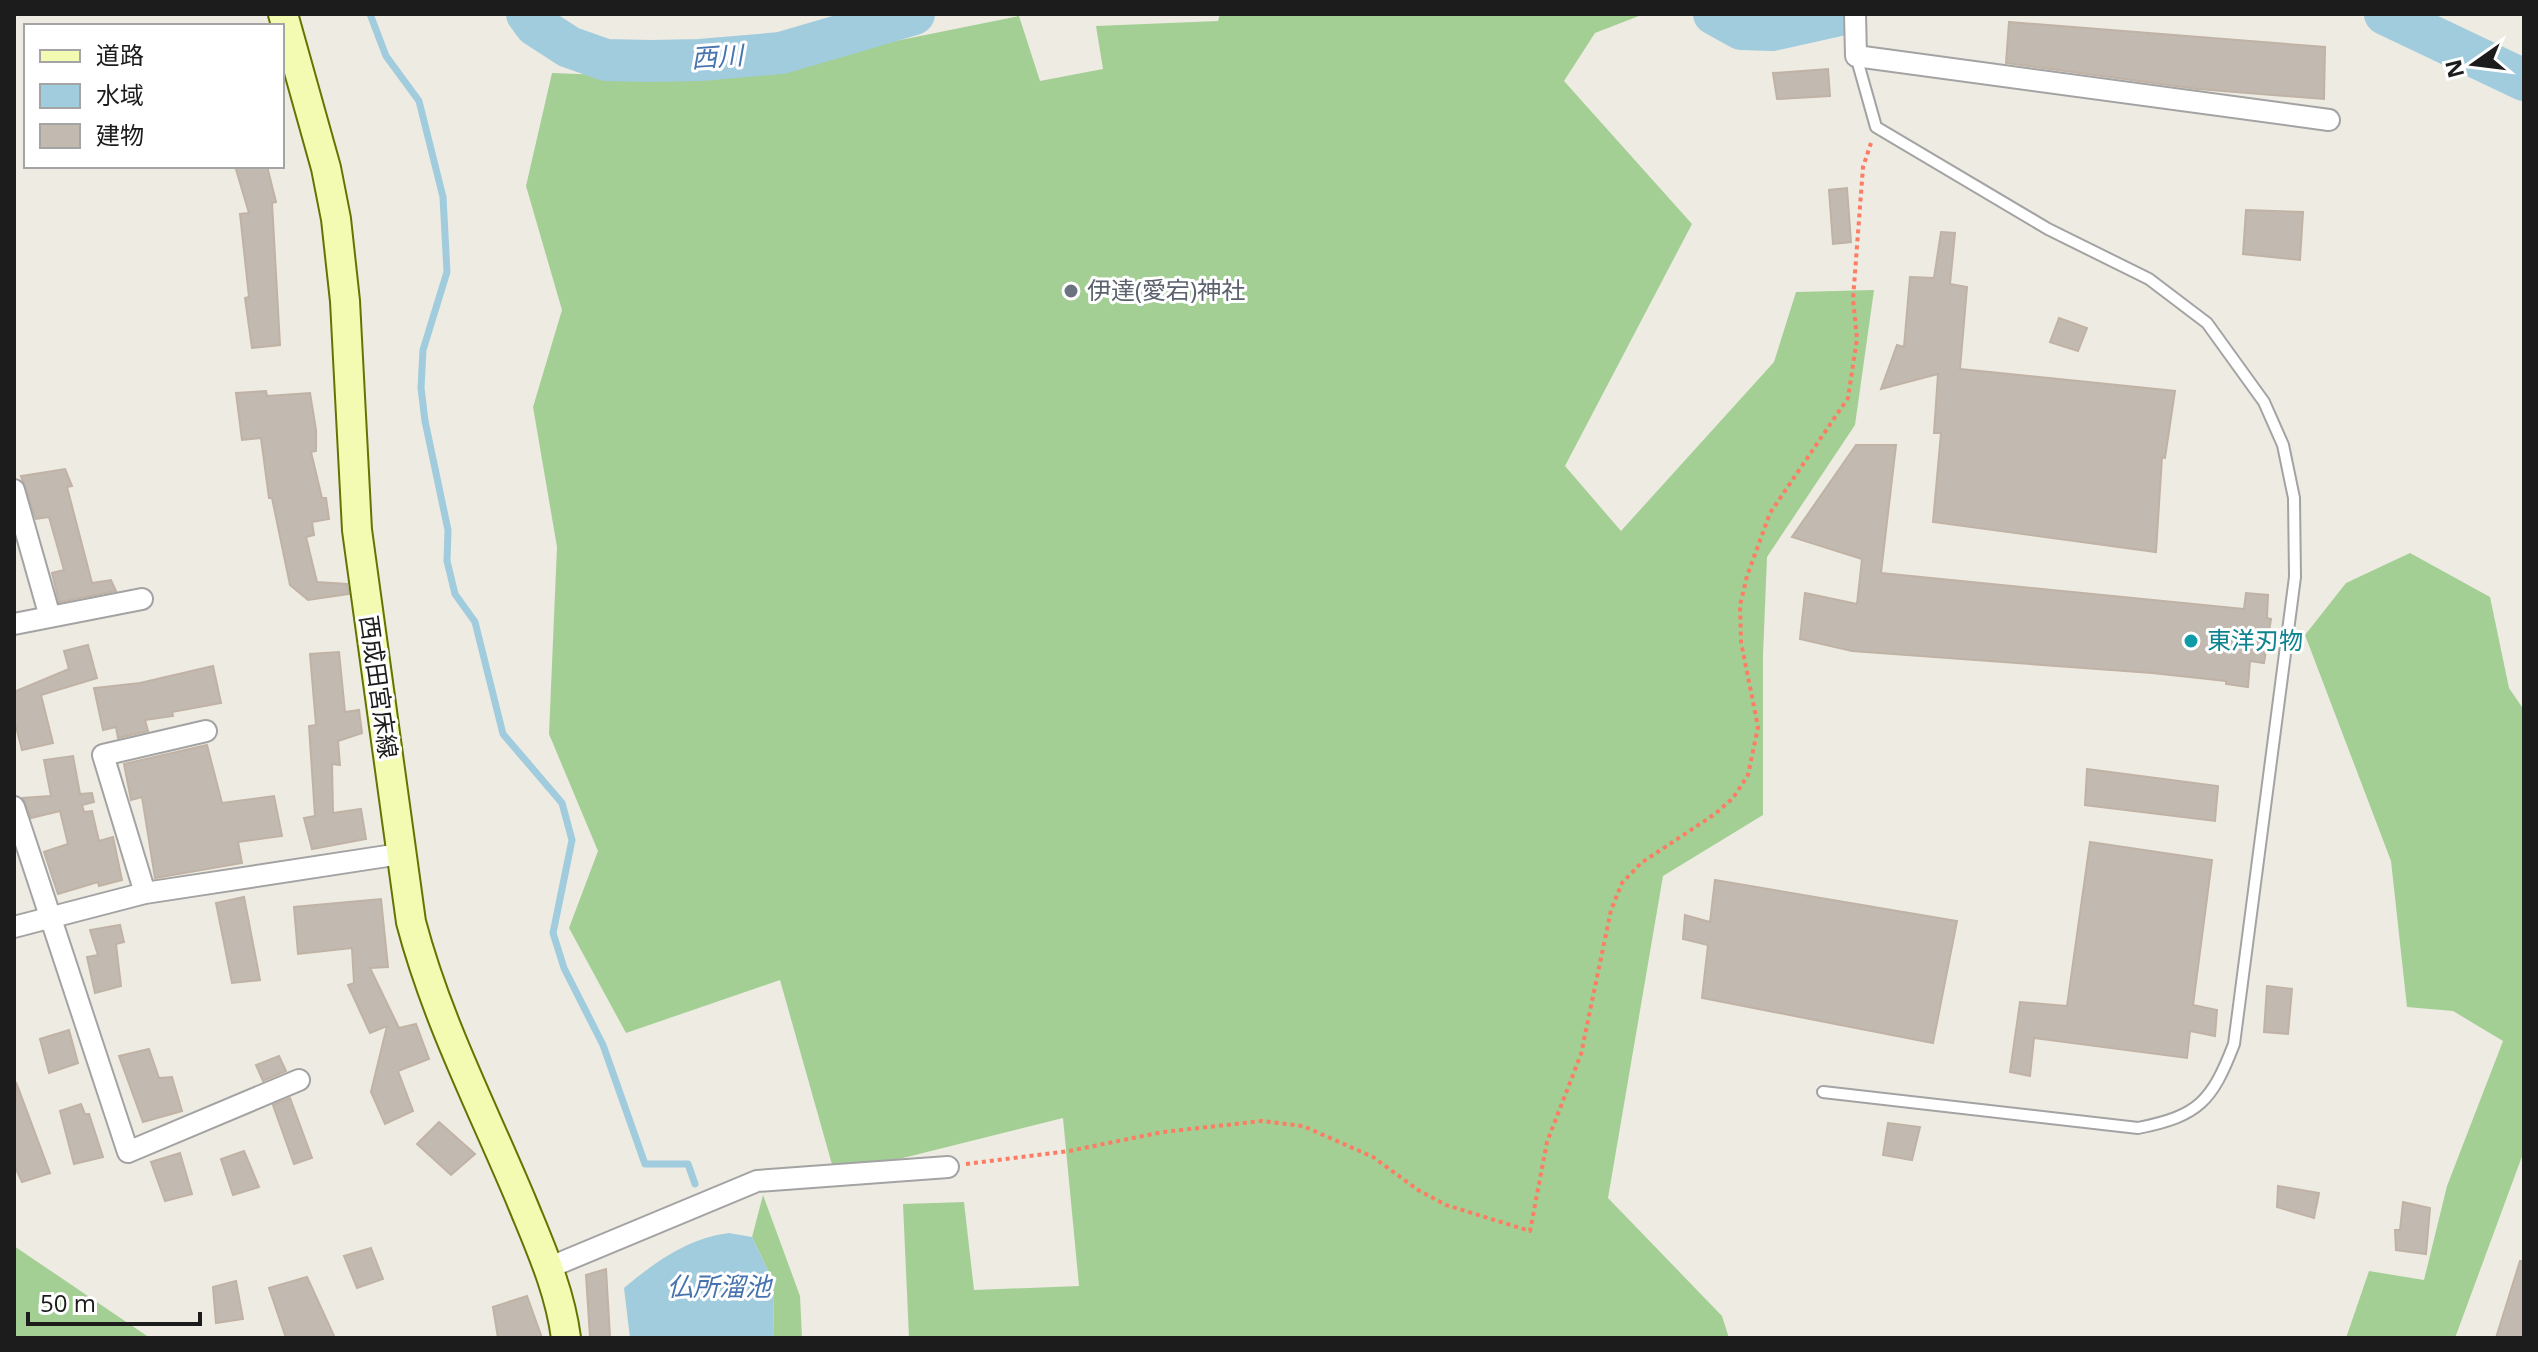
<svg xmlns="http://www.w3.org/2000/svg" width="2538" height="1352" viewBox="0 0 2538 1352" font-family="'Open Sans','Noto Sans JP',sans-serif">
<rect width="100%" height="100%" fill="#eeebe2"/>
<path fill="#a3cf95" d="M1220,14H1644L1595,33L1564,81L1692,224L1565,466L1621,531L1774,362L1796,292L1874,290L1855,425L1767,557L1763,655V815L1663,876L1608,1198L1722,1316L1729,1338H909L903,1204L964,1202L974,1290L1079,1286L1063,1118L835,1175L780,980L626,1033L569,928L598,851L549,734L557,547L533,407L562,310L526,186L552,73L708,79L1019,16L1040,81L1103,69L1096,26L1218,21Z
M2410,553L2490,597L2509,688L2524,710V1151L2455,1338H2346L2369,1271L2424,1280L2447,1186L2503,1041L2453,1011L2407,1007L2391,861L2305,635L2346,583Z
M763,1195L800,1296L802,1338H774L773,1281L752,1237Z
M14,1246L150,1338H14Z"/>
<path fill="#a0ccdd" d="M729,1233L752,1237L773,1281L774,1338H630L624,1288C655,1262 688,1238 729,1233Z"/>
<g fill="none" stroke-linecap="round" stroke-linejoin="round">
<path stroke="#a0ccdd" stroke-width="7" d="M370,14L386,56L419,101L443,197L447,272L423,350L421,388L425,421L448,530L447,561L455,594L475,622L503,734L562,803L572,840L553,933L564,968L603,1045L645,1164H688L695,1184"/>
<path stroke="#a0ccdd" stroke-width="42" d="M527,14L535,25L569,47L606,60L651,61L700,60L781,53L914,14
M1714,14L1741,29L1772,30L1844,14
M2385,14L2524,80"/>
</g>
<path fill="#c2bab1" stroke="#c0b2a4" stroke-width="2" d="M2009,22L2325,47L2324,99L2198,89L2006,63Z
M1828,69L1830,96L1777,99L1773,73Z
M235,166H267L276,202L272,203L280,345L252,348L245,298L249,297L240,214L249,213Z
M1847,188L1851,242L1833,244L1829,190Z
M2246,210L2303,212L2300,260L2243,254Z
M1941,232L1955,233L1950,284L1967,287L1960,369L2175,391L2165,458L2162,457L2156,552L1933,522L1941,433H1934L1938,374L1881,389L1897,345L1904,347L1910,277L1934,278Z
M2059,318L2087,328L2078,351L2050,342Z
M266,391L267,396L310,393L316,430V451L311,452L322,498H326L329,519L312,522L314,535L306,537L317,582L347,584L349,594L308,600L290,585L272,498H269L261,438L242,440L236,393Z
M1856,445H1896L1881,573L2244,609L2246,593L2268,595L2267,618L2271,619L2264,663L2250,661L2248,687L2226,684V681L2152,673L1852,651L1800,639L1805,593L1857,604L1862,559L1792,537Z
M65,469L72,486L67,487L92,583L111,580L116,591L59,602L52,573L64,570L49,517L36,519L21,476Z
M88,645L97,678L41,695L53,743L22,750L14,719V692L69,669L64,651Z
M339,652L345,712L359,710L362,733L338,741L340,765L332,764L333,813L361,809L366,839L312,849L304,818L315,816L309,726L316,725L310,654Z
M213,666L221,703L172,712L173,716L145,720L148,731L118,738L116,727L103,730L94,688L140,683Z
M207,745L222,803L274,796L282,836L238,842L242,863L155,878L142,797L131,800L124,764Z
M73,756L80,794L92,793L94,802L82,805L84,812L92,811L99,841L113,837L122,880L99,886L98,882L58,894L44,852L68,844L60,811L31,818L23,798L51,796L44,760Z
M2087,769L2218,786L2215,821L2085,805Z
M2090,842L2212,860L2193,1005L2217,1010L2215,1036L2190,1031L2187,1058L2034,1038L2030,1076L2010,1072L2020,1002L2067,1006Z
M1715,880L1957,921L1933,1043L1702,998L1708,945L1683,939L1685,915L1710,922Z
M244,897L260,980L232,983L216,903Z
M381,899L388,967L370,968L399,1028L416,1024L429,1059L398,1071L413,1111L385,1124L371,1092L387,1026L370,1033L348,985L354,983L352,948L298,954L294,907Z
M120,925L124,942L116,944L121,986L95,993L87,957L98,955L90,930Z
M2267,986L2292,989L2288,1034L2264,1032Z
M69,1030L78,1063L49,1073L40,1039Z
M149,1049L159,1078L172,1077L182,1111L143,1122L119,1056Z
M279,1056L286,1071L263,1081L256,1065Z
M16,1082L50,1173L22,1182L14,1165Z
M290,1098L312,1158L294,1164L273,1105Z
M81,1104L85,1114H89L103,1157L74,1164L60,1111Z
M439,1122L475,1154L451,1175L417,1144Z
M1888,1123L1920,1127L1912,1160L1883,1155Z
M244,1151L259,1187L233,1195L221,1159Z
M180,1153L192,1194L165,1201L151,1162Z
M2278,1186L2319,1193L2314,1218L2277,1207Z
M2403,1202L2430,1208L2426,1254L2396,1250L2395,1230H2400Z
M371,1248L383,1279L357,1288L344,1256Z
M2520,1261L2524,1262V1338H2496Z
M606,1269L610,1337H590L586,1275Z
M307,1277L335,1338H286L269,1288Z
M236,1281L243,1319L216,1323L213,1287Z
M527,1296L542,1338H498L493,1307Z"/>
<g fill="none" stroke-linecap="round" stroke-linejoin="round">
<g stroke="#a3a3a3" stroke-width="14">
<path id="lane" d="M1823,1092L2138,1128C2199,1116 2212,1101 2234,1044L2295,577L2294,498L2283,445L2264,402L2207,323L2149,279L2048,229L1876,127L1856,56"/>
</g>
<g stroke="#a3a3a3" stroke-width="24">
<path id="street" d="M1855,14L1856,56L2329,120
M14,490L50,617
M14,624L142,599
M14,807L128,1152L299,1080
M145,893L103,755L206,731
M14,927L145,893L400,854
M548,1268L757,1181L948,1167"/>
</g>
<g stroke="#627502" stroke-width="32">
<path id="secondary" d="M283,14L326,168L336,219L345,301L357,530L411,922C437,1021 484,1111 523,1205C541,1249 560,1291 566,1338"/>
</g>
<path stroke="#fd7c63" stroke-width="4" stroke-dasharray="4 4" stroke-linecap="butt" d="M966,1164L1069,1151L1163,1132L1262,1121L1303,1126L1373,1157L1418,1190L1446,1205L1530,1231L1547,1142L1581,1054L1611,910L1622,883L1641,863L1715,814L1733,798L1748,775L1758,727L1741,642L1740,605L1747,576L1770,513L1848,398L1857,339L1853,299L1863,167L1871,143"/>
<use href="#lane" stroke="#fff" stroke-width="10"/>
<use href="#street" stroke="#fff" stroke-width="20"/>
<use href="#secondary" stroke="#f3fbb3" stroke-width="28"/>
</g>
<circle fill="#6b7280" stroke="#fff" stroke-width="3" cx="1071" cy="291" r="8"/>
<circle fill="#0f9aa8" stroke="#fff" stroke-width="3" cx="2191" cy="641" r="8"/>
<g text-anchor="middle" stroke-width="6" stroke-linejoin="round" paint-order="stroke">
<g font-size="24" fill="#5b616d" stroke="#fff" text-anchor="start">
<text x="1087" y="299">伊達(愛宕)神社</text>
</g>
<g font-size="24" fill="#0d838f" stroke="#fff" text-anchor="start">
<text x="2207" y="649">東洋刃物</text>
</g>
<g font-size="24" fill="#1c1c1c" stroke="#fff">
<text transform="translate(378 687) rotate(82)" y="8">西成田宮床線</text>
</g>
<g font-size="26" font-style="italic" fill="#4774ae" stroke="#fff">
<text transform="translate(717 57) rotate(-4)" y="9">西川</text>
<text x="719" y="1296">仏所溜池</text>
</g>
</g>
<rect width="2538" height="1352" fill="none" stroke="#1c1c1c" stroke-width="32"/>
<rect x="24" y="24" width="260" height="144" fill="#ffffff" stroke="#a4a4a4" stroke-width="2"/>
<rect x="40" y="50" width="40" height="12" fill="#f3fbb3" stroke="#a4a4a4" stroke-width="2"/>
<text x="96" y="64" font-size="24" fill="#1c1c1c">道路</text>
<rect x="40" y="84" width="40" height="24" fill="#a0ccdd" stroke="#a4a4a4" stroke-width="2"/>
<text x="96" y="104" font-size="24" fill="#1c1c1c">水域</text>
<rect x="40" y="124" width="40" height="24" fill="#c2bab1" stroke="#a4a4a4" stroke-width="2"/>
<text x="96" y="144" font-size="24" fill="#1c1c1c">建物</text>
<g transform="translate(2474 64) rotate(256)" stroke="#ffffff" stroke-width="6" paint-order="stroke">
<path d="M0-6L14 30L0 20L-14 30Z" fill="#1c1c1c"/>
<text y="-12" font-size="22" font-weight="bold" text-anchor="middle" fill="#1c1c1c">N</text>
</g>
<path d="M28 1312v12h172v-12" fill="none" stroke="#1c1c1c" stroke-width="4"/>
<text x="40" y="1312" font-size="24" fill="#1c1c1c" stroke="#ffffff" stroke-width="6" paint-order="stroke">50 m</text>
</svg>
